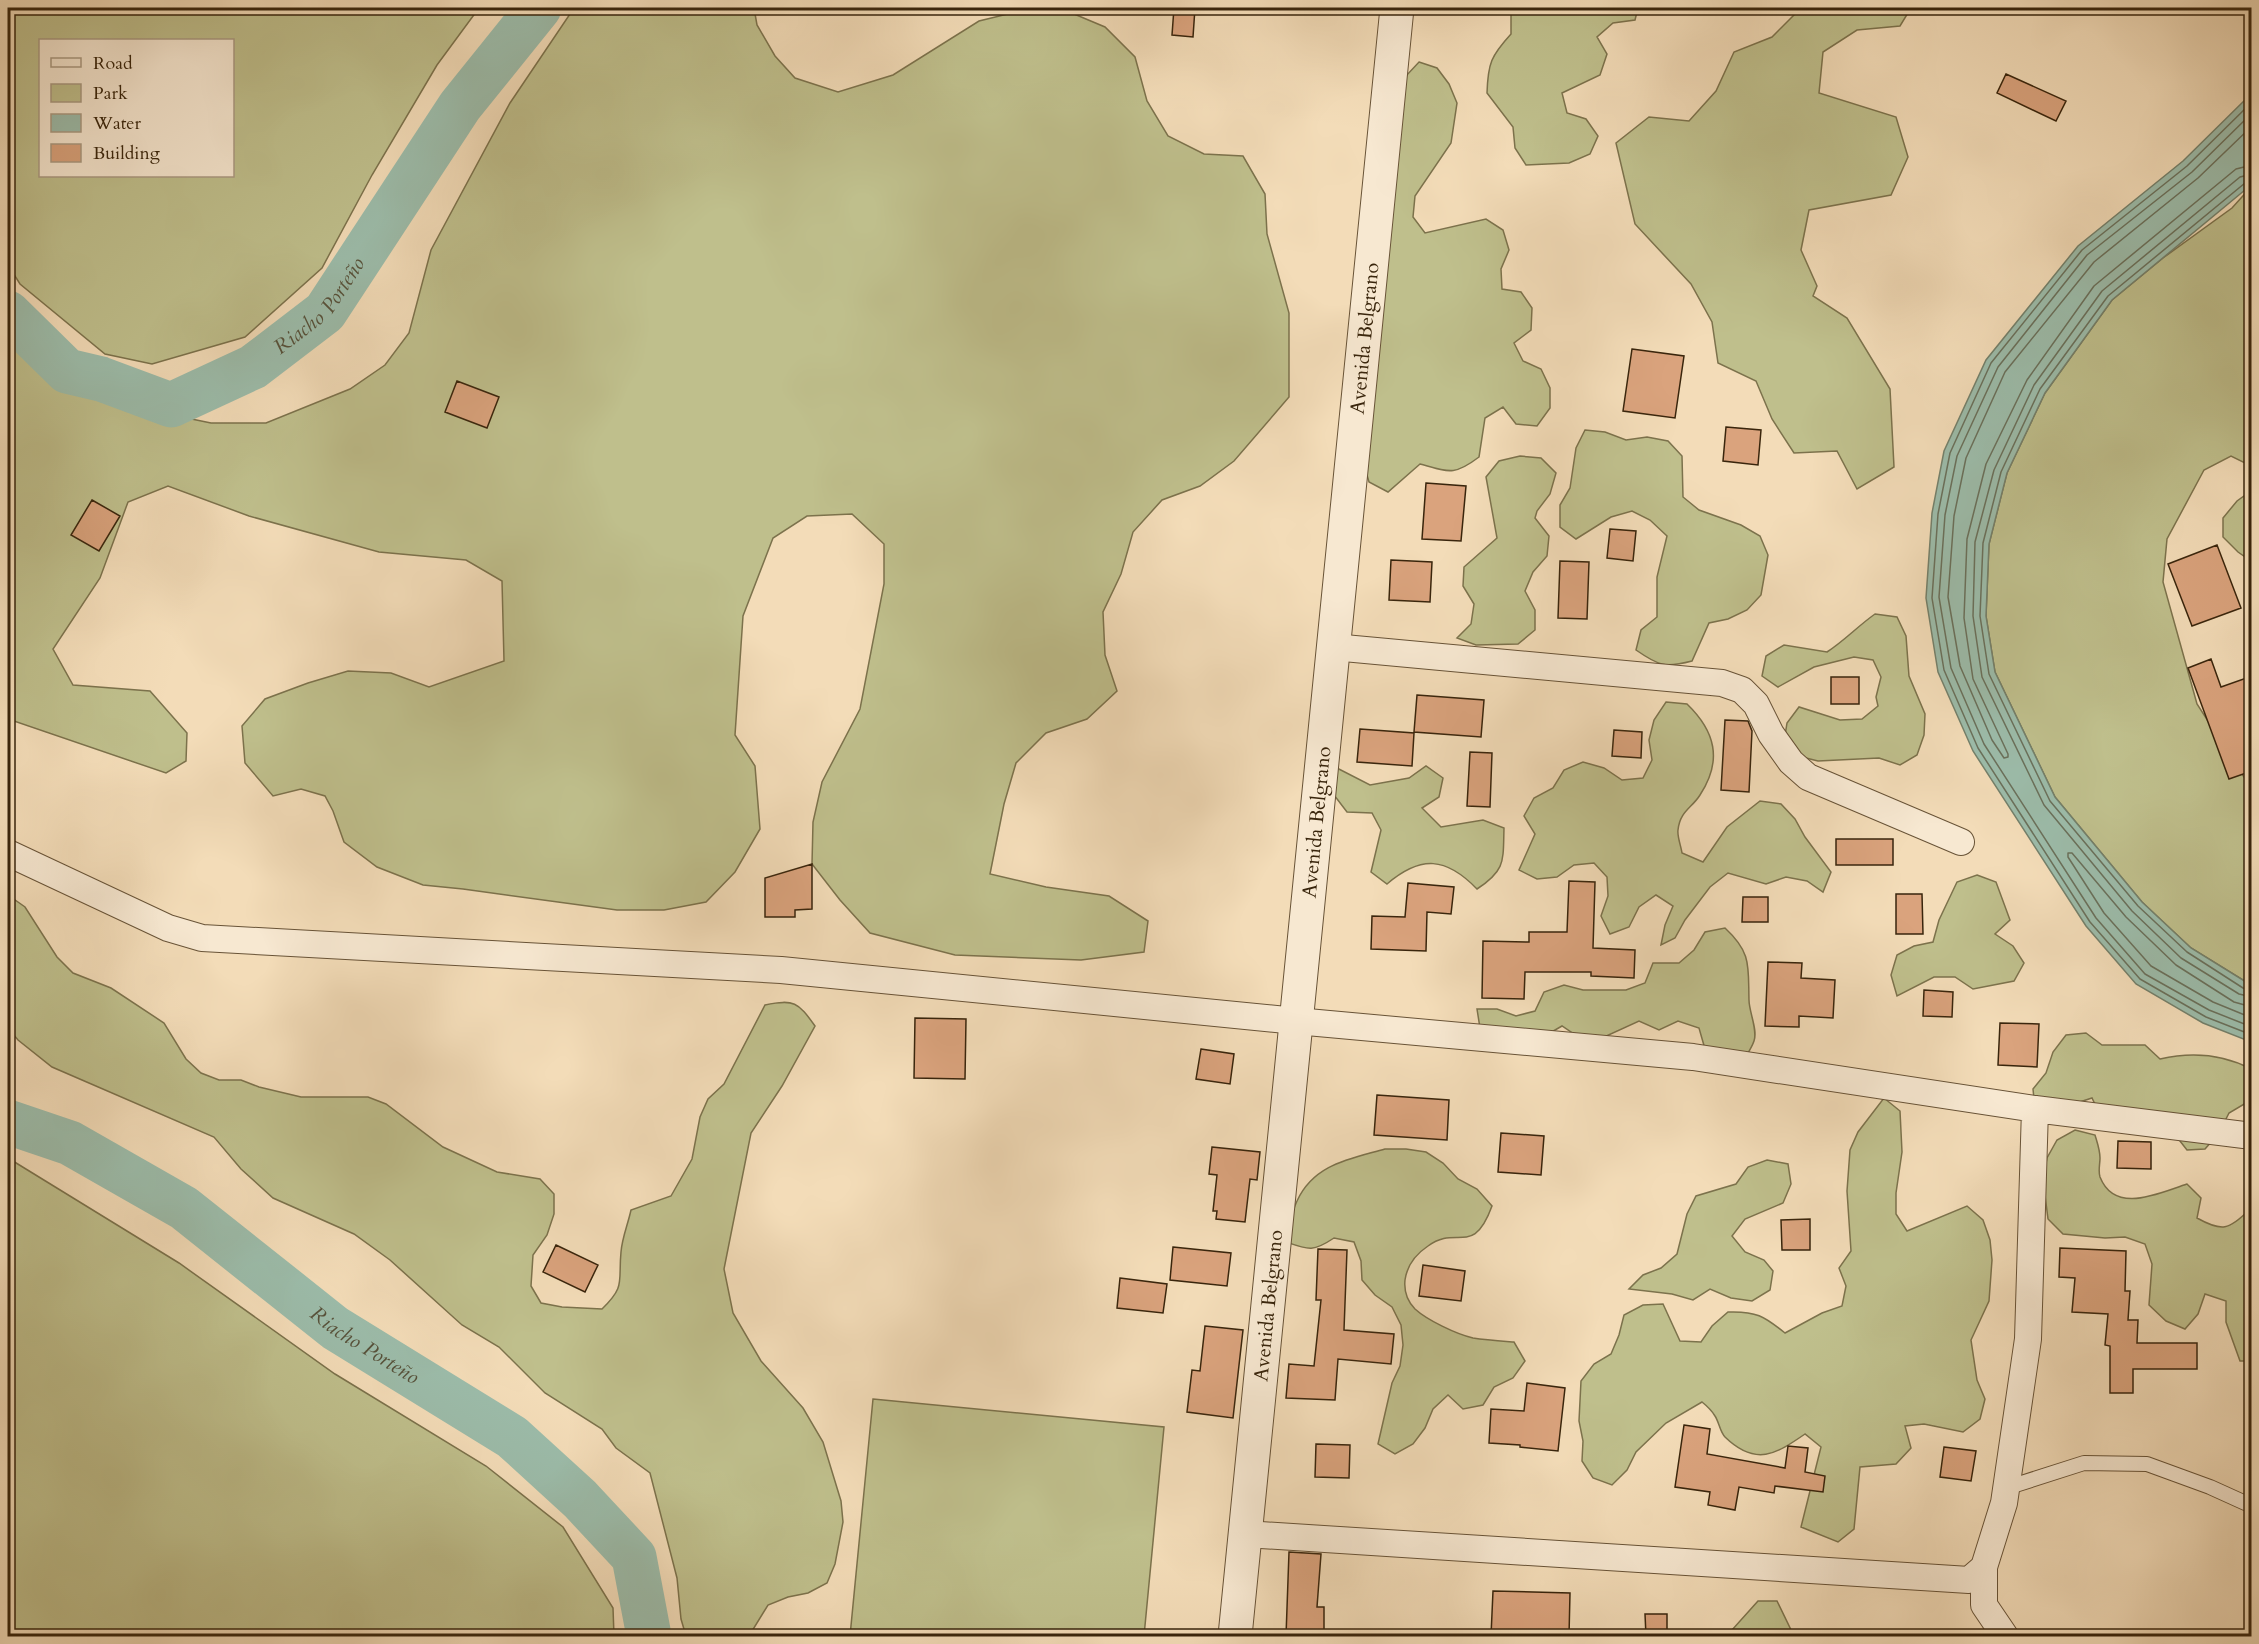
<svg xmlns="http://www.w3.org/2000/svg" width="2259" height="1644" viewBox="0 0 2259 1644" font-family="Cardo,serif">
<rect width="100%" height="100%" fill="#f3dcb8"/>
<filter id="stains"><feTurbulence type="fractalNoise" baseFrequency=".00333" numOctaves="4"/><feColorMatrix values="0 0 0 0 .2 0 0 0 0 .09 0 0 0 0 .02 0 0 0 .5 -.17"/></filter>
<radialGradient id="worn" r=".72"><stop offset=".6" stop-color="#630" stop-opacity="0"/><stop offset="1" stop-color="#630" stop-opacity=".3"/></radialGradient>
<path fill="#bfbf8c" stroke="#7c724c" stroke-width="1.5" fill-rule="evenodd" d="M8,8H479L437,65L372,175L322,268L245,337L152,364L105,354L20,284L8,265ZM40,40H232V176H40Z
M574,8H754L757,25L775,56L795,78L838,92L893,75L979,21L1020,11H1067L1105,27L1135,57L1147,101L1168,136L1204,154L1243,156L1265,194L1267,234L1289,313V397L1234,461L1200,486L1162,500L1133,532L1121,574L1103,612L1105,655L1117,691L1087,719L1046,733L1016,763L1004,804L990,874L1046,887L1109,896L1148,921L1144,952L1081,960L955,955L870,933L840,900L812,864L813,822L822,782L860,709L884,584V544L852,514L807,516L773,538L743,616L735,735L755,766L760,829L735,872L706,902L664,910H617L463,889L423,885L377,867L344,842L333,811L325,796L301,789L273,796L245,763L242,726L265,699L308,683L348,671L391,673L429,687L504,661L502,581L466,560L379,552L249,516L168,486L128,502L100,578L53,649L73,685L150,691L187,733L186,761L166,773L8,719V324L29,347L63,369L101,379L134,401L172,415L211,423H266L350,389L385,365L409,333L431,250L510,103Z
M1514,8H1638L1635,20L1613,23L1597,37L1607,54L1600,75L1562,93L1567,113L1586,119L1598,136L1590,154L1569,163L1526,165L1515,148L1513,127L1487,93C1488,63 1491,56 1511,34V13Z
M1801,8H1911L1900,26L1857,30L1823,52L1819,93L1896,117L1908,157L1891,195L1809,210L1801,250L1817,286L1813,296L1847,318L1890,389L1894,467L1857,489L1837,451L1794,453L1772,419L1756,381L1718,363L1712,322L1691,284L1635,224L1616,143L1649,117L1689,121L1716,91L1734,52L1772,37Z
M1419,62L1437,68L1449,84L1457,103L1451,143L1415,196L1413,217L1425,233L1486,219L1503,230L1509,250L1501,269L1502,289L1521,292L1532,308L1531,330L1514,343L1523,361L1541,369L1550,388V408L1537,426L1516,424L1503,407L1485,418L1479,457C1454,476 1449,472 1420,464L1388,492L1369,482L1363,461L1405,77Z
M2251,187V464L2249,465L2231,456L2204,470L2167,539L2163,582L2197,704L2244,777L2251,785V985L2191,948L2142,902L2055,797L1995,672L1986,616L1989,544L2007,473L2045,393L2112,300L2163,258L2232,208Z
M1585,430L1605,432L1626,440L1647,437L1668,441L1682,456L1683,497L1699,510L1741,525L1760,536L1768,555L1761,595L1747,610L1728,619L1709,623L1692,661C1665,668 1659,666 1636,650L1641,630L1657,617V577L1667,536L1650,520L1632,511L1611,517L1576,539L1560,527V505L1570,488L1576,448Z
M1520,456L1541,458L1556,473L1550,494L1537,511L1535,518L1549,536L1547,556L1533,572L1525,591L1535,610V630L1518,644L1476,645L1457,638L1471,624L1474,604L1463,586L1464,567L1497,538L1486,477L1499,461Z
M2251,491V561L2238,552L2223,537V518L2237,501Z
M1875,614L1897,617L1906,636L1909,676L1925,714L1924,735L1917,755L1900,765L1879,758L1818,761L1798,756L1784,742L1787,723L1799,707L1840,720L1862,719L1878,706L1876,697L1881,677L1873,660L1854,657L1814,667L1778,687L1762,676L1766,656L1784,645L1827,652C1844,641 1858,626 1875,614Z
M1666,702L1687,704C1715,731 1723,760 1700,795C1692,808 1680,811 1678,830C1677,836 1681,846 1682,853L1703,862L1727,827L1760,801L1781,804L1795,819L1805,837L1831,872L1823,892L1807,881L1786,877L1766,884L1728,873L1710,887L1685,920L1675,938L1661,945L1665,925L1673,906L1656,895L1639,907L1629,927L1610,934L1601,916L1608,896L1607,877L1594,863L1574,865L1557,877L1537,879L1519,870L1535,834L1524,816L1534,798L1553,788L1564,770L1583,762L1604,768L1622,780L1643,778L1652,760L1649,740L1654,720Z
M1333,766L1370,785L1409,778L1426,766L1443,778L1439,797L1422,808L1441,827L1483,820L1504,828C1503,861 1506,870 1477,889C1446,857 1421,855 1387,884L1371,872L1381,830L1372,813L1347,812L1334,795Z
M1977,875L1996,882L2010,920L1995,934L2013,946L2024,963L2014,981L1973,989L1955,977H1934L1897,996L1891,975L1897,955L1914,946L1933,942L1939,920L1957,882Z
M8,895L25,907L57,957L73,973L111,988L164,1023L186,1059L201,1073L219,1080H241L259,1087L301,1097H368L386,1104L443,1147L497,1172L540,1179L554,1194V1214L547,1235L533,1255L531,1286L541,1303L562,1307L602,1309C626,1286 618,1282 621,1252C622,1238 628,1224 631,1210L671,1196L692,1159L700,1117L708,1099L724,1084L765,1005C794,999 798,1002 815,1026L782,1086L751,1133L724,1269L733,1313L761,1361L803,1408L823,1442L841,1501L843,1522L835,1564L827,1583L808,1593L788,1597L768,1605L749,1636H686L681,1619L677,1578L650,1473L616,1448L602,1429L545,1393L499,1347L462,1325L390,1260L354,1234L273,1198L241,1169L214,1137L52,1067L18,1040L8,1028Z
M1725,928C1752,953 1748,966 1749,1000C1749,1012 1758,1030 1754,1041C1752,1047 1748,1053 1745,1058L1705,1049L1699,1028L1678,1021L1659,1030L1639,1021L1602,1038H1580L1562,1026L1543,1037L1480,1028L1477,1009H1497L1516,1016L1535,1011L1544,992L1564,985L1583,990H1626L1645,983L1653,963H1679L1694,950L1705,932Z
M2086,1033L2102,1045H2145L2160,1059C2191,1052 2222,1054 2251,1069V1100L2229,1113L2219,1133L2205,1149L2187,1150L2165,1122L2101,1117L2092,1098L2052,1111L2035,1109L2033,1089L2046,1073L2053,1052L2066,1035Z
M1884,1098L1900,1111L1902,1152L1896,1193V1214L1907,1231L1967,1206L1983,1220L1990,1240L1992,1260L1989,1301L1971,1340L1977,1380L1985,1399L1980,1419L1963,1432L1924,1424L1905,1426L1911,1448L1896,1464L1860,1467L1854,1529L1838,1542L1801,1527L1821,1447L1805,1434C1776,1454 1756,1467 1725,1437C1720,1432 1719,1422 1715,1416C1712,1411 1707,1406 1702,1402L1666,1423L1636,1452L1627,1470L1612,1485L1593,1478L1582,1461L1583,1441L1579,1421L1581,1381L1594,1364L1611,1354L1619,1335L1624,1315L1643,1305L1663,1304L1680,1341L1701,1342L1712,1326L1728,1312C1756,1311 1764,1316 1785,1333L1822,1313L1842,1306L1846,1286L1839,1268L1851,1251L1847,1191L1850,1150L1858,1132Z
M2075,1130L2095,1135C2097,1142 2100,1150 2100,1158C2100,1164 2098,1171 2100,1177C2115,1215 2159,1193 2187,1184L2201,1198L2197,1218C2222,1232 2229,1230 2249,1210H2251V1361H2240L2226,1322V1301L2205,1294L2198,1314L2185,1329L2166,1321L2149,1305L2152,1264L2145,1244L2125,1237L2105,1238L2063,1234L2048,1219L2043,1179L2047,1158L2057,1140Z
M1385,1149H1406L1426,1152L1443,1163L1458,1179L1477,1189L1492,1206C1473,1258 1457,1224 1428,1246C1416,1254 1407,1266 1405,1280C1404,1290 1407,1301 1415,1309C1427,1320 1456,1334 1473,1338C1486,1340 1501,1341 1514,1342L1525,1361L1513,1378L1494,1387L1483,1405L1463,1409L1448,1395L1433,1409L1425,1428L1413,1444L1395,1454L1378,1444L1392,1383L1400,1366L1403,1345L1401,1325L1392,1307L1375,1295L1362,1280L1361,1261L1354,1242L1334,1238C1313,1252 1309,1250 1286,1242C1290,1229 1291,1213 1297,1201C1314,1164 1350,1159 1385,1149Z
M8,1158L179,1263L335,1374L486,1466L563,1527L613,1608L614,1636H8Z
M1767,1160L1788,1164L1791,1184L1783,1203L1745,1219L1732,1236L1745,1252L1764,1260L1773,1271L1770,1290L1752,1301L1731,1298L1710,1289L1693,1300L1672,1294L1629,1289L1643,1275L1661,1268L1677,1254L1687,1214L1696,1196L1736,1184L1748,1167Z
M873,1399L1164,1427L1144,1636H850Z
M1758,1601H1777L1794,1636H1730L1731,1631Z"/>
<path fill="#9cbcaa" stroke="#74806b" stroke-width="1.5" d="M2251,94V185L2112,300L2045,393L2007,473L1989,544L1986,616L1995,672L2055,797L2142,902L2191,948L2251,985V1042L2203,1023L2136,984L2086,926L1973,751L1938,672L1926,598L1932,513L1944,451L1986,360L2078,246L2183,161Z"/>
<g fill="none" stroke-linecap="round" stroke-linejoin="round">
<path stroke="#6a705b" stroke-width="1.5" d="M2252,102L2187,166L2082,250L1991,363L1950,453L1938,514L1932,598L1944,670L1978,748L2090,922L2140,979L2206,1017L2252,1035
M2252,113L2192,172L2087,255L1998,367L1957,456L1945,515L1939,597L1951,668L1984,744L2096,918L2145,974L2209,1010L2252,1027
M2252,126L2198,178L2094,262L2005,372L1966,458L1954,516L1948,597L1960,666L1992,740L2004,758L2008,757V754L1973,679L1964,618L1967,539L1986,464L2027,380L2094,286L2236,169L2252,165
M2252,174L2240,177L2102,291L2034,385L1994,470L1975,542L1973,616L1982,677L2044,805L2132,911L2181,958L2239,994L2252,997
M2252,181L2245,183L2108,296L2040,389L2001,472L1983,543L1980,616L1989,674L2050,801L2138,906L2187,952L2243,988L2252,990
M2252,1007L2234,1002L2176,965L2126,917L2072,853H2068V857L2104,913L2151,966L2213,1002L2252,1018"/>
<g stroke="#9cbcaa" stroke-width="45">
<path id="s1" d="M8,313L67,371L101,379L171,405L253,367L325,312L460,106L539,8"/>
<path id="s2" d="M8,1122L70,1143L184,1208L335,1328L512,1437L580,1499L634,1557L649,1636"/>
</g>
</g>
<path fill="#daa37d" stroke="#39250c" stroke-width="1.5" d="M1174,8H1195L1193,37L1172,35Z
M2006,74L2066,101L2056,121L1997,93Z
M1632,349L1684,356L1675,418L1623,411Z
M457,381L499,397L487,428L445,412Z
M1726,427L1761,430L1758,465L1723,461Z
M1426,483L1466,486L1461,541L1422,539Z
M92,500L120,516L99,551L71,535Z
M1610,529L1636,531L1633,561L1607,558Z
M2217,545L2241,608L2192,626L2168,564Z
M1391,560L1432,562L1430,602L1389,600Z
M1560,561L1589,562L1587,619L1558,618Z
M2211,659L2221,687L2252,676V771L2229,779L2188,668Z
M1831,677H1859V704H1831Z
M1417,695L1484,700L1481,737L1414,732Z
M1725,720L1748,721L1752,731L1749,792L1721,790Z
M1360,729L1414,733L1412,766L1357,762Z
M1614,730L1642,732L1641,758L1612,756Z
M1470,752L1492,753L1490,807L1467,806Z
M1836,839H1893V865H1836Z
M812,864V909L795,910V917H765V878Z
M1569,881L1595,882L1593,948L1635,950L1634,978L1591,976V972H1525L1524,999L1482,998L1483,941L1529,942V932H1567Z
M1408,883L1454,887L1451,914L1427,912L1426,951L1371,949L1372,916L1405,917Z
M1896,894H1922L1923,934H1896Z
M1743,897H1768V922H1742Z
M1768,962L1802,963L1801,978L1835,980L1833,1018L1799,1016V1027L1765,1026Z
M1924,990L1953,992L1952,1017L1923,1016Z
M915,1018L966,1019L965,1079L914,1078Z
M2000,1023L2039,1024L2037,1067L1998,1065Z
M1201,1049L1234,1054L1230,1084L1196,1079Z
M1377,1095L1449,1100L1447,1140L1374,1135Z
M1501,1133L1544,1136L1541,1175L1498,1172Z
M2118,1141L2151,1142V1169L2117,1168Z
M1212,1147L1260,1152L1257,1180L1250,1179L1245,1222L1216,1219L1217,1211H1213L1217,1175L1209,1174Z
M1810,1219V1250H1782L1781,1220Z
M556,1245L598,1265L585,1292L543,1272Z
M1173,1247L1231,1253L1227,1286L1170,1280Z
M2060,1248L2126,1251L2125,1291H2130L2128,1320H2138L2137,1343H2197V1369H2133V1393H2110V1346L2105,1345L2108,1314L2072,1312L2075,1278L2059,1277Z
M1318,1249L1347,1250L1344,1330L1394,1334L1391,1364L1338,1359L1335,1400L1286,1398L1289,1364L1314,1366L1321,1300H1316Z
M1423,1265L1465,1271L1461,1301L1419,1296Z
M1120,1278L1167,1284L1163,1313L1117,1308Z
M1205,1326L1243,1330L1233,1418L1187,1412L1192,1370L1200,1371Z
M1527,1383L1565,1388L1558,1451L1520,1447V1445L1489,1443L1491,1409L1524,1411Z
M1684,1425L1710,1429L1707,1454L1785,1468L1788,1446L1808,1448L1805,1472L1825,1476L1823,1492L1775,1486L1774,1493L1739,1487L1735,1510L1708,1505L1710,1492L1675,1487Z
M1316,1444L1350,1445L1349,1478L1315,1477Z
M1944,1447L1976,1451L1971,1481L1940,1477Z
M1289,1552L1321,1554L1317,1607H1324V1636H1286Z
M1493,1591L1570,1593L1569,1636H1491Z
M1645,1614H1667V1636H1646Z"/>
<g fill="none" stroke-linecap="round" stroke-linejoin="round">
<g stroke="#685337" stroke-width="16">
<path id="service" d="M2006,1488L2084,1463L2147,1464L2210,1487L2252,1506"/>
</g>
<g stroke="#685337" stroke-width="28">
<path id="minor" d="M1333,647L1722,683L1742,690L1756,704L1771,734L1791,762L1808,777L1961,842
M8,853L168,928L202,938L781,970L1296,1021L1693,1057L2035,1109L2252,1136
M1245,1534L1969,1580L1984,1567L2004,1503L2028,1339L2035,1109
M1984,1567V1605L2005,1636"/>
</g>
<g stroke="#685337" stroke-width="35">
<g id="tertiary">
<path id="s3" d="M1235,1636L1397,8"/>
</g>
</g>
<use href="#service" stroke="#f7e8d1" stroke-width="14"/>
<use href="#minor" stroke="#f7e8d1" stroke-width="26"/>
<use href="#tertiary" stroke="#f7e8d1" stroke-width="33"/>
</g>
<g text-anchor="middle" stroke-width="6" stroke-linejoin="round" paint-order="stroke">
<g font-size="20" fill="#39250c" stroke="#f7e8d1">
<text dy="7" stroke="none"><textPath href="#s3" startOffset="1304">Avenida Belgrano</textPath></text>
<text dy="7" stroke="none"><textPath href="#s3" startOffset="818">Avenida Belgrano</textPath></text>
<text dy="7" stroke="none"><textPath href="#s3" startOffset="332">Avenida Belgrano</textPath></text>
</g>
<g font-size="21" font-style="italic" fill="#57523b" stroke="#f7e8d1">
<text dy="7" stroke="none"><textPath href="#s1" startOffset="374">Riacho Porteño</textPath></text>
<text dy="7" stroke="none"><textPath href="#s2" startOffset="424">Riacho Porteño</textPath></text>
</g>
</g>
<rect width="2259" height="1644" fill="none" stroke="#f3dcb8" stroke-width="30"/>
<rect x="9" y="9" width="2241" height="1626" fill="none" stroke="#39250c" stroke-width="3"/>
<rect x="15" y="15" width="2229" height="1614" fill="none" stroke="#39250c" stroke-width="1.5"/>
<rect x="39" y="39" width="195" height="138" fill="#f7e8d1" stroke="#ab9a82" stroke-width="1.5"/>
<rect x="51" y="58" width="30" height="9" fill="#f7e8d1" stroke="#ab9a82" stroke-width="1.5"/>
<text x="93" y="69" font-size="18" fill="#39250c">Road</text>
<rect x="51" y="84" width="30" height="18" fill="#bfbf8c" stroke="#ab9a82" stroke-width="1.5"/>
<text x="93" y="99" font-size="18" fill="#39250c">Park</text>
<rect x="51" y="114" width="30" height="18" fill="#9cbcaa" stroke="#ab9a82" stroke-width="1.5"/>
<text x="93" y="129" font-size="18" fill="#39250c">Water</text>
<rect x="51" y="144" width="30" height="18" fill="#daa37d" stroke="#ab9a82" stroke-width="1.5"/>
<text x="93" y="159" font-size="18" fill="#39250c">Building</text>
<rect width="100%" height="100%" filter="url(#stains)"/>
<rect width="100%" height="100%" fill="url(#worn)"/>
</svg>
